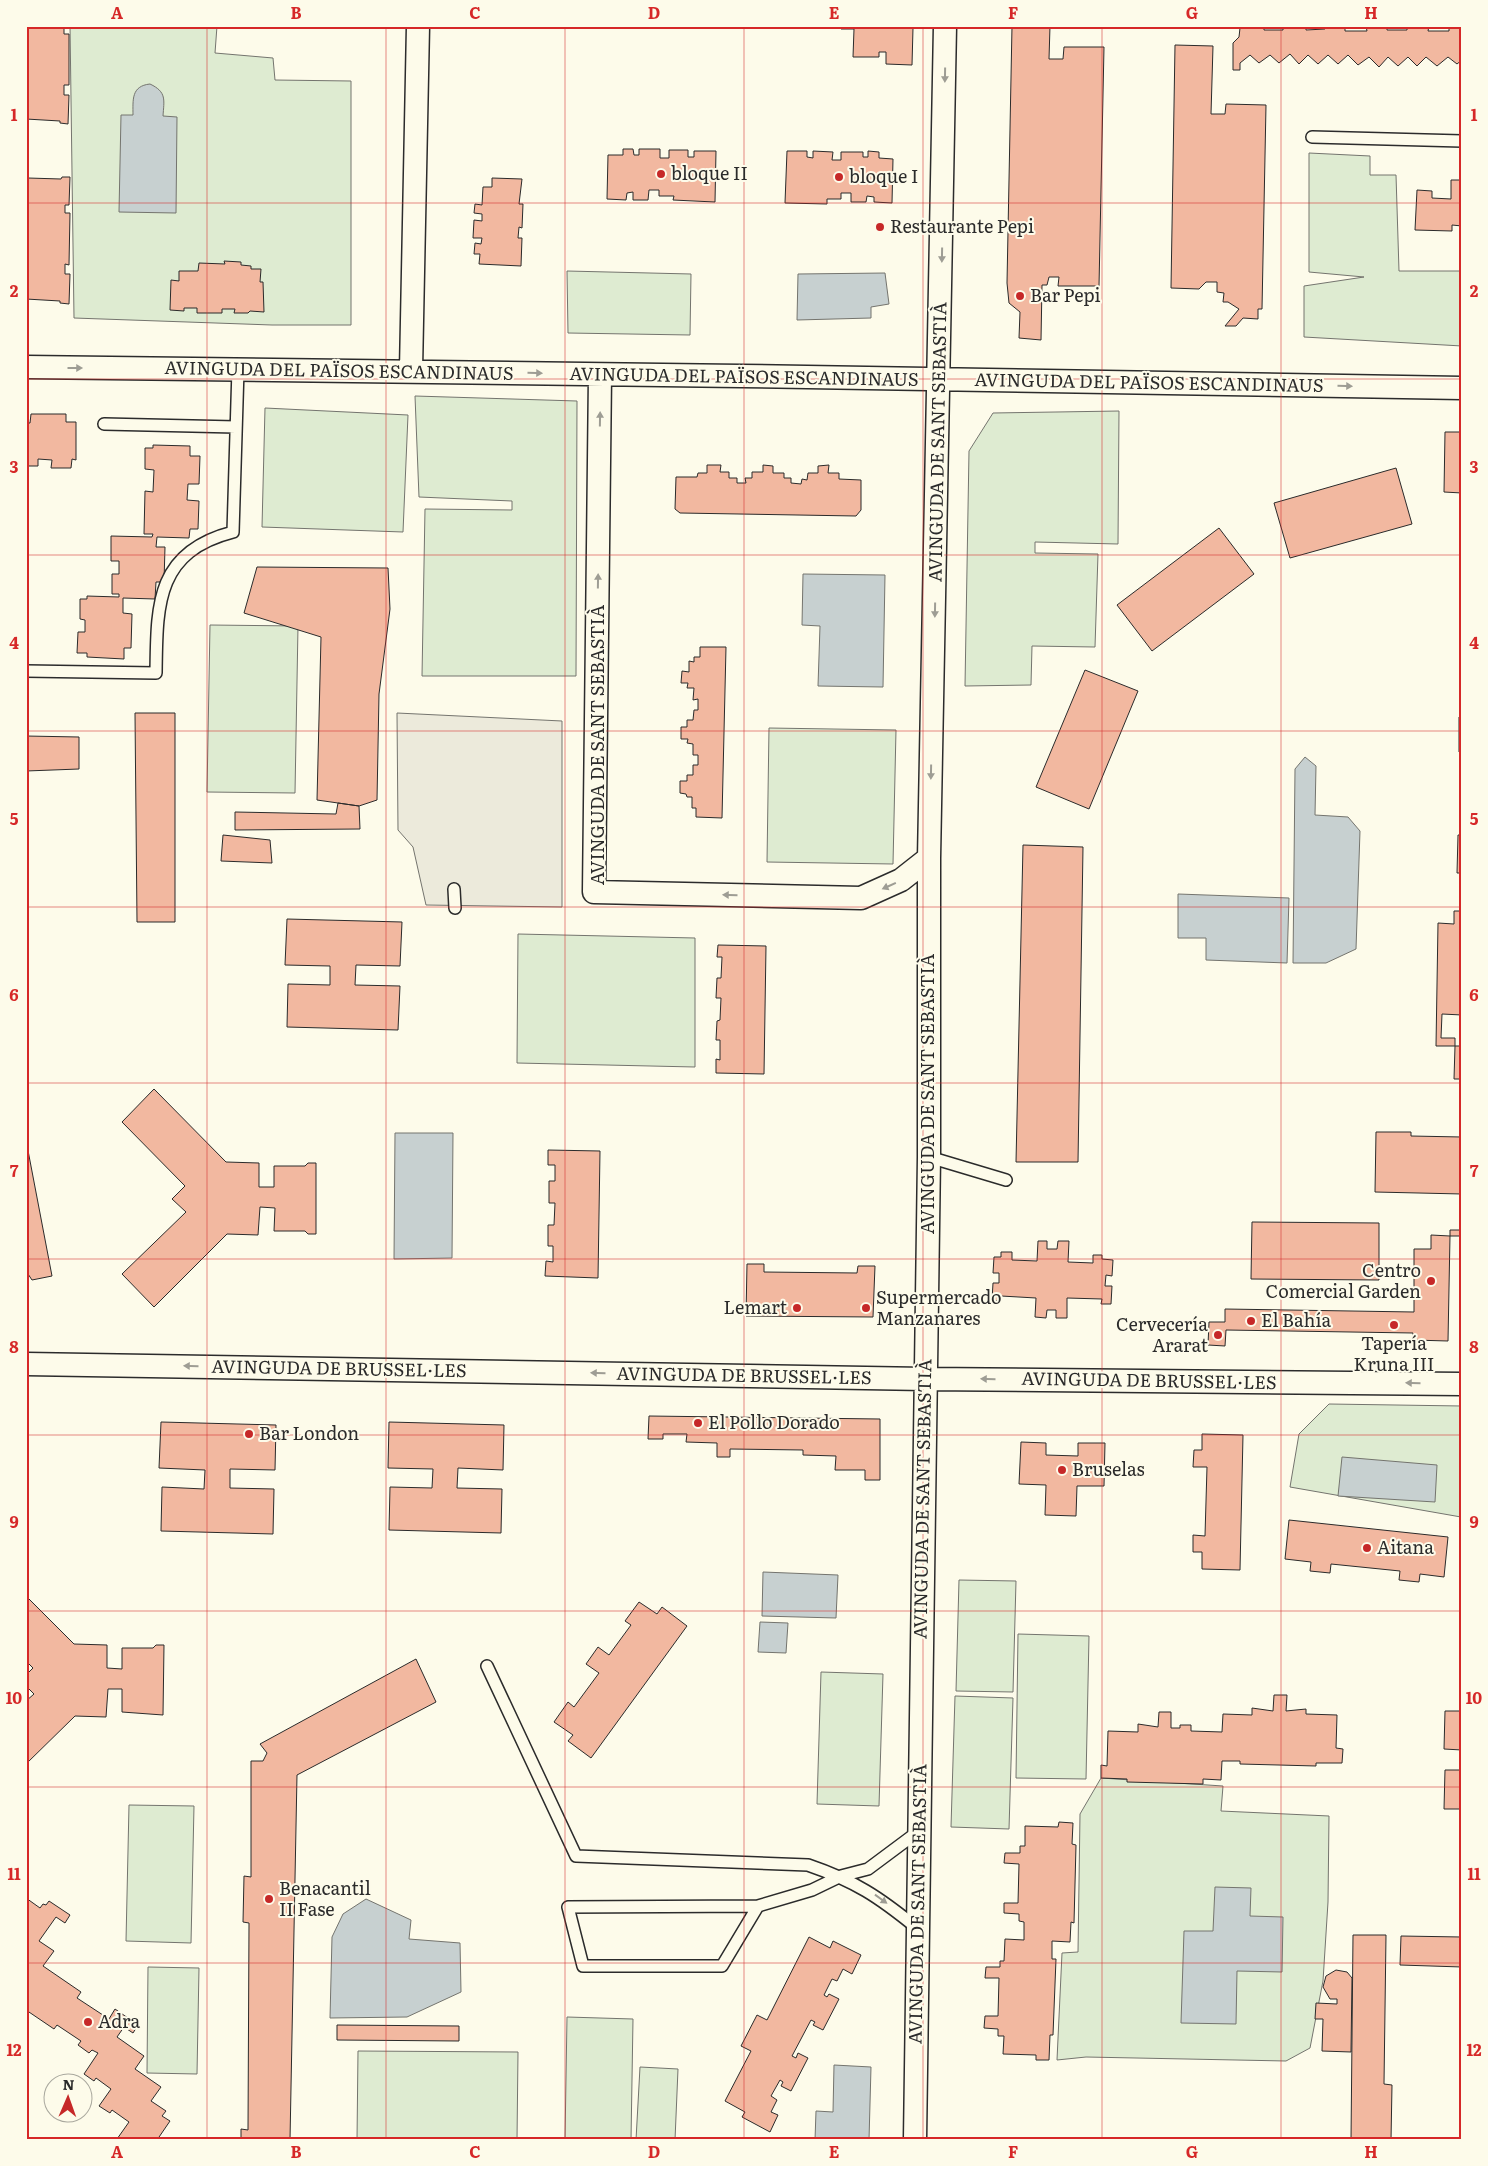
<svg xmlns="http://www.w3.org/2000/svg" width="1488" height="2166" viewBox="0 0 1488 2166" font-family="Literata,serif">
<rect width="100%" height="100%" fill="#fdfbea"/>
<path fill="#deebd1" stroke="#74746e" d="M70,26H217L215,53L273,58L275,80L351,81V325H272L74,318Z
M1309,153L1370,156V175H1396L1399,271H1462V346L1304,337V286L1364,277L1309,272Z
M567,271L691,274L690,335L568,333Z
M415,396L577,401L576,676H422L425,509L512,510V501L419,497Z
M265,408L408,415L403,532L262,527Z
M1119,411L1118,544L1035,542V553L1098,554L1095,647L1032,646L1031,685L965,686L969,451L993,413Z
M210,625L298,626L295,793L207,792Z
M769,728L896,730L893,864L767,862Z
M518,934L695,938V1067L517,1063Z
M1329,1404L1462,1406L1461,1517L1290,1487L1299,1434Z
M959,1580L1016,1581L1013,1692L956,1691Z
M1018,1634L1089,1636L1086,1779L1016,1778Z
M821,1672L883,1674L879,1806L817,1804Z
M955,1696L1013,1698L1009,1829L951,1827Z
M1101,1778L1223,1786L1221,1811L1329,1816L1328,1902L1323,1981L1310,2048L1286,2061L1086,2057L1057,2060L1062,1953L1078,1952L1080,1814Z
M129,1805L194,1806L191,1943L126,1941Z
M148,1967L199,1968L197,2074L147,2073Z
M567,2017L633,2019L631,2140H565Z
M358,2051L518,2052L517,2140H357Z
M640,2067L678,2069L675,2140H636Z"/>
<path fill="#eceadb" stroke="#74746e" d="M397,713L562,721V907L426,905L413,847L398,830Z"/>
<path fill="#c7d0d0" stroke="#74746e" d="M150,84C167,92 164,100 163,116L177,117L176,213L119,212L121,115H133C133,100 131,86 150,84Z
M885,273L889,304L871,307V318L797,320L798,274Z
M803,574L885,575L883,687L818,686L820,626L802,625Z
M1305,757L1316,766L1315,815L1348,817L1360,831L1356,949L1326,963H1293L1295,769Z
M1178,894L1289,898L1287,963L1206,960V938H1178Z
M395,1133H453L452,1258L394,1259Z
M1342,1457L1437,1465L1435,1502L1338,1496Z
M763,1572L838,1575L836,1618L762,1616Z
M760,1622L788,1623L786,1653L758,1652Z
M1215,1887L1251,1888L1250,1916L1283,1917L1282,1972L1237,1971L1236,2024L1181,2023L1184,1931H1213Z
M366,1899L411,1920L409,1939L460,1943L461,1992L407,2017L330,2018L332,1937L343,1914Z
M834,2065L871,2067L869,2140H815L816,2111L833,2112Z"/>
<path fill="#f2b8a0" stroke="#2b2b2b" d="M26,26H64V34H69V85H64V95H69L68,124L60,123V121L26,119Z
M841,26H920V28H913L912,65L886,64V52H879V57H853L854,29H841Z
M1012,26H1050L1049,59H1063L1064,47H1104L1099,286H1058L1059,277H1049L1047,285H1042L1041,340L1019,338L1020,312L1009,303L1007,283Z
M1245,26H1264V30H1283V26H1306V30L1325,29V26H1345V31H1367L1366,26H1387V30H1407V26H1429L1428,31H1449V26H1462V60L1457,64L1448,57L1437,66L1426,57L1417,66L1408,57L1398,66L1388,57L1379,67L1369,57L1358,65L1348,55L1338,64L1328,55L1318,64L1308,55L1299,64L1290,54L1279,63L1270,55L1259,63L1250,55L1240,63V70H1233V43L1239,37L1240,28H1245Z
M1175,45L1213,46L1211,114H1225L1226,104L1266,105L1262,309H1258V319L1243,318L1236,326H1225L1239,309L1228,302H1223L1224,293L1217,292V282H1206L1199,289L1171,288Z
M623,149H633L634,155H639V149H660V158H669V150H688V157H694V151H716L715,202L673,200L674,196H659V190H649L648,200H633V192L627,193L626,200L607,199L608,155H623Z
M787,151H807V157L813,158V151L833,152L832,160H841V152H863V157H868V151L879,152V158L893,159L892,203L874,202V197L867,196L866,202H851V193H841V199H827V204L785,203Z
M62,177H70L69,205H65V213H70L69,265L65,264V274H70L69,304L60,303V301L26,299L28,178L61,179Z
M492,178L522,179L519,204H523L522,228L519,227L518,238H522L521,266L479,264L480,254H474L475,243L481,244L482,238H473L474,220L482,221V214L474,213L475,204L482,205L483,187H492Z
M1451,180H1462V226L1452,225V231L1415,230L1417,190L1432,191V198L1451,199Z
M224,261L241,262V265L251,266V269H261L260,282H263L264,312L250,311L248,313H234L235,309H222V313H197V308H184V311L170,310L171,280L179,281V271H198L199,263L225,264Z
M31,414H66V422H76V460L72,459L71,468H51L52,460L38,459V466H26V423H30Z
M1445,432H1462V493L1444,492Z
M153,445L190,446V456H200L199,484H188L187,500L199,501L198,529H190L189,538L157,537L156,547H165L164,582H156L155,599L123,598V613L132,614L131,648H124V659L87,657V653H77L78,632H85V620L80,619V599H87V596L119,597V594H112V574H119V561H111V536L152,537L153,534H144L145,491L153,492L154,470L145,469V448H153Z
M707,465H721L720,472H729V478H737V483H746L745,478H752V472H763V465L773,466V473H784V478H791V483L801,484L802,479L807,480L808,473H818V466L829,465L828,473H839V479L861,480V510L856,516L680,513L675,509L676,477H697L698,473H707Z
M1396,468L1412,524L1290,558L1274,503Z
M1219,528L1254,574L1152,651L1117,605Z
M257,567L388,568L390,609L379,694L377,800L359,806L317,800L321,637L244,613Z
M700,647H726L722,818L696,817V808H692V797H687L686,794L680,793V781H687V775H693V765H698V755H693V744L687,743L688,739H681V727H687V720H693L694,710H698V699L693,700L694,688H687L688,683H681L682,671L689,672V661L694,662V657H700Z
M1085,670L1138,691L1089,809L1036,787Z
M135,713H175V922H137Z
M1459,717H1462V752H1459Z
M26,736L79,737V769L26,771Z
M338,803L359,806L360,829L235,830V812L336,814Z
M223,835L270,840L272,863L221,861Z
M1458,835H1462V873H1457Z
M1023,845L1083,847L1078,1162H1016Z
M1454,911H1462V1015L1442,1014L1441,1038H1455V1046H1436L1438,923L1454,924Z
M287,919L402,922L400,966L356,965L355,985L400,986L398,1030L287,1027L288,984L330,985V966L285,965Z
M718,945L766,946L764,1074L716,1073V1059L720,1060V1040H716L717,1021L720,1020L721,998H716L717,978H721L722,957H717Z
M1455,1046H1462V1079H1454Z
M154,1089L226,1162L259,1163V1187H274V1166H305L308,1163H316V1234H308L305,1231H274L275,1208L260,1207L258,1235L227,1234L154,1307L122,1274L186,1212L172,1199L185,1186L122,1122Z
M1376,1132H1411V1136L1462,1137V1194L1375,1192Z
M26,1140L52,1276L32,1280L26,1271Z
M548,1150L600,1151L598,1278L545,1276L546,1261L553,1262V1246H548V1225H554L555,1203H549V1181H555V1165H548Z
M1252,1222L1379,1223V1280L1251,1279Z
M1450,1230H1462V1236H1450Z
M1431,1235L1450,1236L1448,1341L1413,1340V1333L1226,1330L1225,1346L1208,1345L1209,1322H1225V1309L1414,1312V1249H1431Z
M1038,1241H1047V1249H1057L1058,1241H1069L1068,1262L1093,1263V1255H1102V1259L1113,1260L1112,1276L1106,1275L1105,1286H1112L1111,1304H1101L1102,1299L1067,1298V1318H1056V1310H1047L1046,1318L1035,1317L1036,1298L1001,1296L1000,1301L992,1300L993,1283H999V1273H993L994,1257H1001V1252H1012V1260L1037,1261Z
M747,1264H764V1272L857,1273L858,1266H875L873,1317L746,1316Z
M649,1416L880,1419V1480H865V1470H835L836,1456L803,1455V1450L730,1449V1457H717V1443L686,1442L687,1434H663V1439H648Z
M161,1422L276,1425L275,1470L230,1469V1488L274,1489L273,1534L161,1531L162,1487L204,1489L205,1470L159,1468Z
M389,1422L504,1425L503,1470L458,1468L457,1488L502,1489L501,1533L389,1530L390,1487L432,1488L433,1469L388,1468Z
M1202,1434L1243,1435L1240,1570L1202,1569V1552H1193V1535L1205,1536L1207,1467H1193L1194,1450H1202Z
M1021,1442L1046,1443V1455L1078,1456V1443H1105L1104,1486H1077L1076,1516L1045,1515L1046,1485L1019,1484Z
M1289,1520L1448,1537L1444,1577L1420,1574L1419,1582L1399,1580L1400,1571L1331,1564L1330,1573L1310,1571L1311,1562L1285,1559Z
M26,1596L74,1644L107,1645V1668L122,1669V1648H153L156,1645H164L163,1715L122,1712V1689H108L106,1717L75,1716L26,1764V1701L34,1694L26,1686V1675L33,1668L26,1661Z
M639,1602L657,1614L662,1607L687,1626L591,1758L568,1741L573,1735L554,1722L568,1702L574,1707L599,1673L586,1664L598,1647L609,1655L631,1625L625,1621Z
M416,1659L436,1702L297,1775L290,2140H241V2129L248,2130L249,1923L243,1922L244,1876L251,1877V1761H263L267,1753L260,1744Z
M1274,1695H1287L1286,1711L1306,1709V1714L1337,1715L1336,1748L1343,1749L1342,1763H1316V1766L1240,1764V1761H1222L1221,1780L1203,1779V1784L1127,1782V1779L1101,1778V1765L1107,1766L1108,1731L1138,1732V1724L1158,1727L1159,1712H1171V1728H1180V1725H1191V1731L1222,1732L1223,1714L1252,1715V1708L1273,1711Z
M1445,1711H1462V1750L1444,1749Z
M1462,1755V1809H1444L1445,1770H1461Z
M1059,1822L1073,1823L1072,1844L1076,1845L1074,1923L1071,1922L1070,1942L1052,1941V1959H1056L1053,2035H1050L1049,2060H1036V2055L1003,2054L1004,2036H998V2029L984,2028L985,2016H998L999,1978H985L986,1967H1000V1961H1004L1005,1939L1024,1940V1922L1019,1921V1914L1004,1913V1903H1018L1019,1864L1004,1863L1005,1853H1020V1846H1025V1826L1058,1827Z
M26,1898L40,1908L43,1904L46,1905L49,1901L70,1915L65,1923L56,1917L39,1941L54,1951L43,1966L81,1992L77,1998L109,2019L115,2009L138,2025L133,2033L124,2027L117,2037L144,2056L135,2069L161,2087L151,2101L166,2111L162,2116L170,2121L157,2140L117,2139L129,2122L112,2110L110,2113L99,2106L111,2089L96,2078L94,2081L84,2074L98,2053L92,2050L89,2053L78,2045L81,2041L57,2025L54,2029L26,2010Z
M1353,1935H1386L1384,2084L1392,2085L1391,2140H1351Z
M1401,1936L1462,1937V1967L1400,1965Z
M809,1937L830,1948L833,1941L861,1955L852,1974L843,1969L837,1981L832,1979L824,1995L827,1997L829,1994L839,1999L823,2030L813,2025L815,2022L811,2020L792,2056L796,2058L798,2053L808,2058L791,2091L781,2086L783,2082L780,2080L771,2096L777,2100L771,2112L778,2115L770,2132L742,2117L745,2112L725,2101L751,2051L741,2046L757,2015L767,2020Z
M1336,1970L1347,1972L1352,1978L1351,2052L1322,2051L1323,2019H1315L1316,2003L1337,2004V1999H1330L1323,1987L1326,1976Z
M337,2025L459,2026V2041L337,2040Z"/>
<g fill="none" stroke-linecap="round" stroke-linejoin="round">
<g stroke="#2b2b2b" stroke-width="14">
<path id="lane" d="M1312,137L1462,141
M104,424L236,427
M26,671L156,673C157,606 155,552 233,532L238,369
M454,889L455,908
M929,1157L1006,1180
M487,1666L576,1856L808,1865C855,1881 879,1897 917,1928
M758,1906L722,1966H583L568,1907Z
M758,1906L812,1890L841,1876L868,1869L919,1831"/>
</g>
<g stroke="#2b2b2b" stroke-width="25">
<path id="street" d="M26,367C505,371 983,380 1462,388
M411,370L418,26
M600,375L594,892L861,898L901,880L929,858
M26,1364L925,1379L1462,1384
M915,2140L929,1157V858L945,26"/>
</g>
<use href="#lane" stroke="#fdfbea" stroke-width="11"/>
<use href="#street" stroke="#fdfbea" stroke-width="22"/>
</g>
<defs><path id="oneway-solid" d="M-6-.8H1V-3.2L6.5 0L1 3.2V.8H-6Z" transform="scale(1.25)"/></defs>
<g fill="#9e9d94">
<use href="#oneway-solid" transform="translate(945 75) rotate(91)"/>
<use href="#oneway-solid" transform="translate(942 255) rotate(91)"/>
<use href="#oneway-solid" transform="translate(75 368)"/>
<use href="#oneway-solid" transform="translate(535 373) rotate(1)"/>
<use href="#oneway-solid" transform="translate(1345 386) rotate(1)"/>
<use href="#oneway-solid" transform="translate(600 419) rotate(-89)"/>
<use href="#oneway-solid" transform="translate(598 581) rotate(-89)"/>
<use href="#oneway-solid" transform="translate(935 610) rotate(91)"/>
<use href="#oneway-solid" transform="translate(931 772) rotate(91)"/>
<use href="#oneway-solid" transform="translate(889 886) rotate(156)"/>
<use href="#oneway-solid" transform="translate(730 895) rotate(-179)"/>
<use href="#oneway-solid" transform="translate(191 1366) rotate(-179)"/>
<use href="#oneway-solid" transform="translate(598 1373) rotate(-179)"/>
<use href="#oneway-solid" transform="translate(988 1379) rotate(-179)"/>
<use href="#oneway-solid" transform="translate(1413 1383) rotate(-179)"/>
<use href="#oneway-solid" transform="translate(881 1899) rotate(36)"/>
</g>
<path fill="none" stroke="#d62828" stroke-width="1" stroke-opacity="0.55" d="M207,26V2140M386,26V2140M565,26V2140M744,26V2140M923,26V2140M1102,26V2140M1281,26V2140M26,203H1462M26,379H1462M26,555H1462M26,731H1462M26,907H1462M26,1083H1462M26,1259H1462M26,1435H1462M26,1611H1462M26,1787H1462M26,1963H1462"/>
<g fill="#c62828" stroke="#fdfbea" stroke-width="2">
<circle cx="661" cy="174" r="5"/>
<circle cx="839" cy="177" r="5"/>
<circle cx="880" cy="227" r="5"/>
<circle cx="1020" cy="296" r="5"/>
<circle cx="1431" cy="1281" r="5"/>
<circle cx="797" cy="1308" r="5"/>
<circle cx="866" cy="1308" r="5"/>
<circle cx="1251" cy="1321" r="5"/>
<circle cx="1394" cy="1325" r="5"/>
<circle cx="1218" cy="1335" r="5"/>
<circle cx="698" cy="1423" r="5"/>
<circle cx="249" cy="1434" r="5"/>
<circle cx="1062" cy="1470" r="5"/>
<circle cx="1367" cy="1548" r="5"/>
<circle cx="269" cy="1899" r="5"/>
<circle cx="88" cy="2022" r="5"/>
</g>
<g text-anchor="middle" stroke-width="4" stroke-linejoin="round" paint-order="stroke">
<g font-size="18" fill="#2b2b2b" stroke="#fdfbea" text-anchor="start">
<text x="671" y="180">bloque II</text>
<text x="849" y="183">bloque I</text>
<text x="890" y="233">Restaurante Pepi</text>
<text x="1030" y="302">Bar Pepi</text>
<text x="1421" y="1277" text-anchor="end">Centro<tspan x="1421" dy="21">Comercial Garden</tspan></text>
<text x="876" y="1304">Supermercado<tspan x="876" dy="21">Manzanares</tspan></text>
<text x="787" y="1314" text-anchor="end">Lemart</text>
<text x="1261" y="1327">El Bahía</text>
<text x="1208" y="1331" text-anchor="end">Cervecería<tspan x="1208" dy="21">Ararat</tspan></text>
<text x="1394" y="1350" text-anchor="middle">Tapería<tspan x="1394" dy="21">Kruna III</tspan></text>
<text x="708" y="1429">El Pollo Dorado</text>
<text x="259" y="1440">Bar London</text>
<text x="1072" y="1476">Bruselas</text>
<text x="1377" y="1554">Aitana</text>
<text x="279" y="1895">Benacantil<tspan x="279" dy="21">II Fase</tspan></text>
<text x="98" y="2028">Adra</text>
</g>
<g font-size="18" fill="#2b2b2b" stroke="#fdfbea">
<text transform="translate(339 371) rotate(1)" y="6">AVINGUDA DEL PAÏSOS ESCANDINAUS</text>
<text transform="translate(744 377) rotate(1)" y="6">AVINGUDA DEL PAÏSOS ESCANDINAUS</text>
<text transform="translate(1149 383) rotate(1)" y="6">AVINGUDA DEL PAÏSOS ESCANDINAUS</text>
<text transform="translate(938 442) rotate(-89)" y="6">AVINGUDA DE SANT SEBASTIÀ</text>
<text transform="translate(598 745) rotate(-90)" y="6">AVINGUDA DE SANT SEBASTIÀ</text>
<text transform="translate(928 1094) rotate(-90)" y="6">AVINGUDA DE SANT SEBASTIÀ</text>
<text transform="translate(339 1369) rotate(1)" y="6">AVINGUDA DE BRUSSEL·LES</text>
<text transform="translate(744 1376) rotate(1)" y="6">AVINGUDA DE BRUSSEL·LES</text>
<text transform="translate(1149 1381) rotate(1)" y="6">AVINGUDA DE BRUSSEL·LES</text>
<text transform="translate(923 1499) rotate(-89)" y="6">AVINGUDA DE SANT SEBASTIÀ</text>
<text transform="translate(918 1904) rotate(-89)" y="6">AVINGUDA DE SANT SEBASTIÀ</text>
</g>
</g>
<rect width="1488" height="2166" fill="none" stroke="#fdfbea" stroke-width="55"/>
<g transform="translate(68 2098) rotate(2)"><circle r="24" fill="#fdfbea" stroke="#a9a89e"/>
<path d="M0-4L9 19L0 12L-9 19Z" fill="#c62828"/>
<text y="-8" font-size="14" font-weight="bold" text-anchor="middle" fill="#2b2b2b">N</text>
</g>
<rect x="28" y="28" width="1432" height="2110" fill="none" stroke="#d62828" stroke-width="2"/>
<g font-size="16" text-anchor="middle" font-weight="bold" fill="#d62828">
<text x="117" y="19">A</text>
<text x="296" y="19">B</text>
<text x="475" y="19">C</text>
<text x="654" y="19">D</text>
<text x="834" y="19">E</text>
<text x="1013" y="19">F</text>
<text x="1192" y="19">G</text>
<text x="1371" y="19">H</text>
<text x="14" y="121">1</text>
<text x="1474" y="121">1</text>
<text x="14" y="297">2</text>
<text x="1474" y="297">2</text>
<text x="14" y="473">3</text>
<text x="1474" y="473">3</text>
<text x="14" y="649">4</text>
<text x="1474" y="649">4</text>
<text x="14" y="825">5</text>
<text x="1474" y="825">5</text>
<text x="14" y="1001">6</text>
<text x="1474" y="1001">6</text>
<text x="14" y="1177">7</text>
<text x="1474" y="1177">7</text>
<text x="14" y="1353">8</text>
<text x="1474" y="1353">8</text>
<text x="14" y="1528">9</text>
<text x="1474" y="1528">9</text>
<text x="14" y="1704">10</text>
<text x="1474" y="1704">10</text>
<text x="14" y="1880">11</text>
<text x="1474" y="1880">11</text>
<text x="14" y="2056">12</text>
<text x="1474" y="2056">12</text>
<text x="117" y="2158">A</text>
<text x="296" y="2158">B</text>
<text x="475" y="2158">C</text>
<text x="654" y="2158">D</text>
<text x="834" y="2158">E</text>
<text x="1013" y="2158">F</text>
<text x="1192" y="2158">G</text>
<text x="1371" y="2158">H</text>
</g>
</svg>
